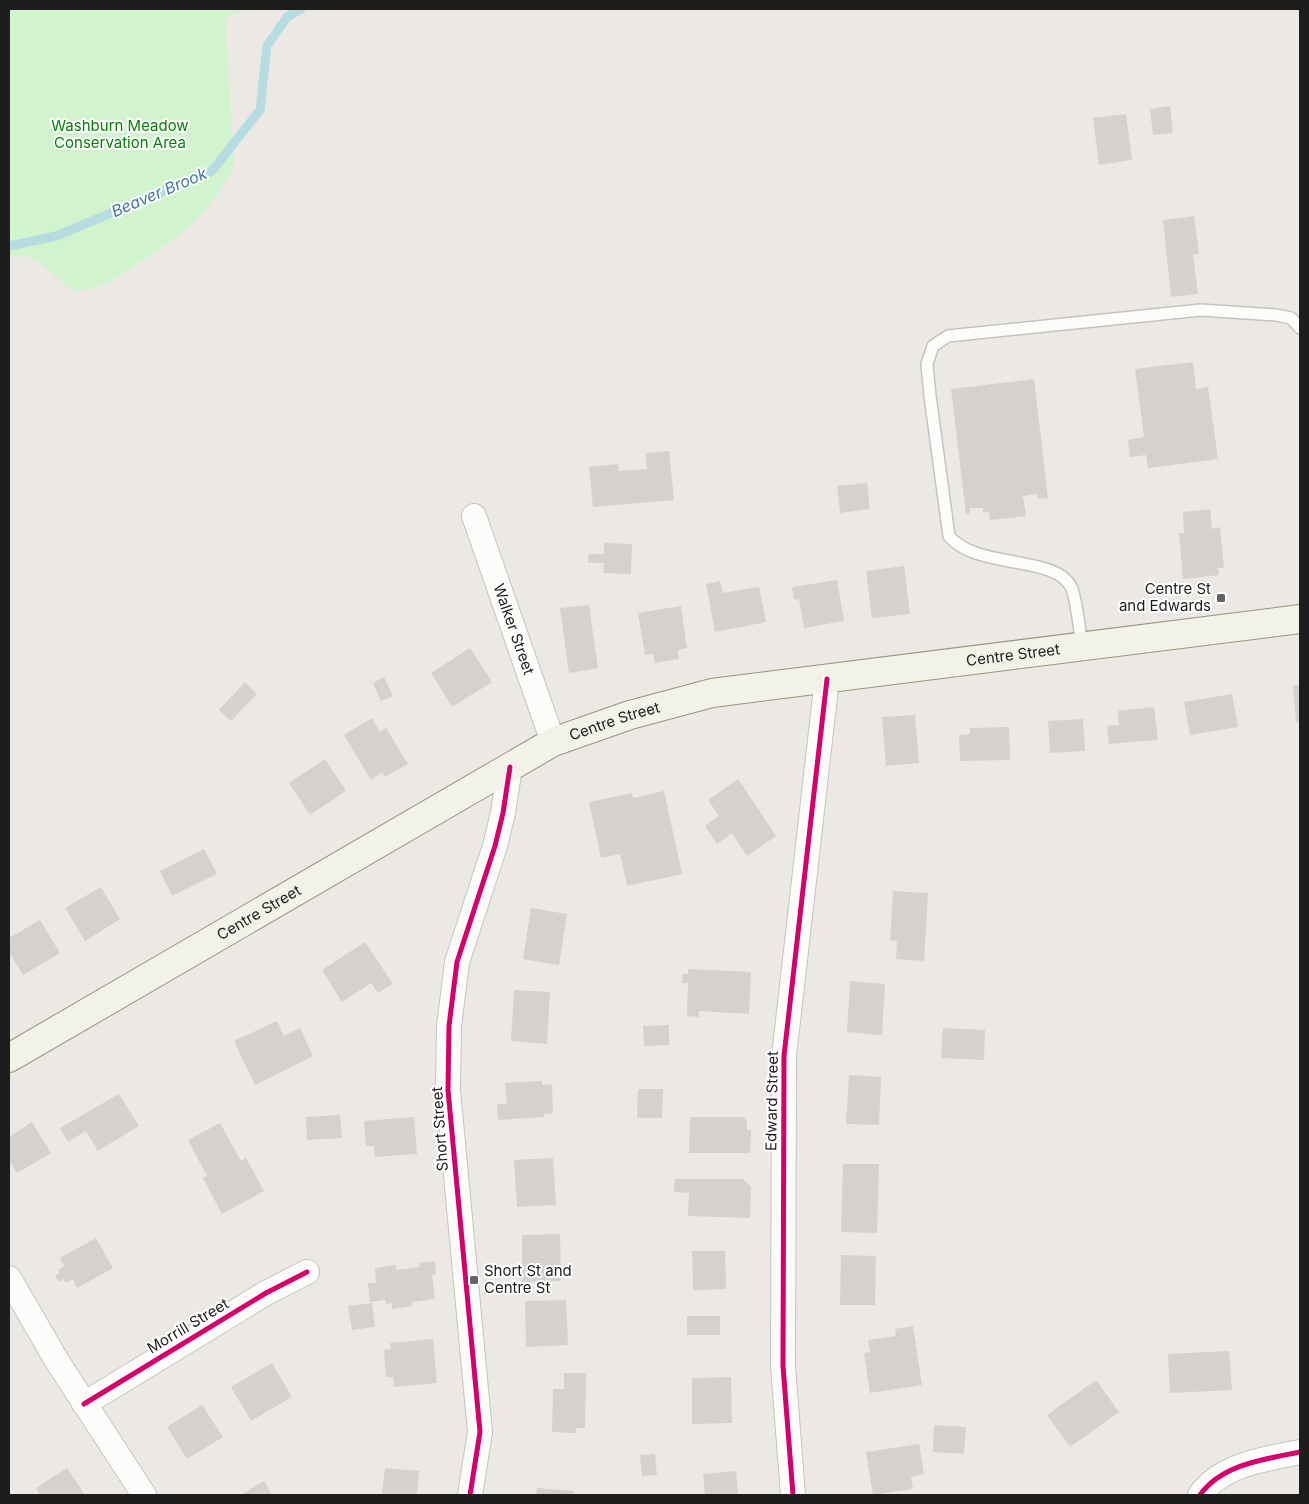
<svg xmlns="http://www.w3.org/2000/svg" width="1309" height="1504" viewBox="0 0 1309 1504" font-family="Inter,sans-serif">
<rect width="100%" height="100%" fill="#ece9e5"/>
<path fill="#d1f3ce" d="M9,9H246L225,19C227,57 230,95 232,133C232,143 236,158 233,167C231,173 227,179 224,184C205,216 179,237 148,257C128,269 106,290 81,290C55,291 48,249 9,256Z"/>
<g fill="none" stroke-linecap="round" stroke-linejoin="round">
<path stroke="#b6dce1" stroke-width="9" d="M9,246L56,236L212,171L260,110L267,46L287,17L301,9"/>
</g>
<path fill="#d4d1ce" d="M1170,106L1173,133L1153,135L1150,109Z
M1126,114L1132,160L1099,165L1093,118Z
M1194,216L1199,254L1193,255L1198,294L1171,297L1163,220Z
M1193,362L1196,389L1208,387L1218,459L1148,468L1146,455L1130,457L1128,440L1144,437L1135,369Z
M1034,379L1048,498L1038,499L1037,494L1023,496L1026,516L990,520L989,512H983V508H970V513L966,514L951,389Z
M669,451L674,500L593,507L589,467L618,464L619,471L647,469L646,453Z
M867,483L870,509L840,513L837,486Z
M1210,509L1212,529L1220,527L1224,568H1218L1219,575L1183,579L1179,533H1184L1183,512Z
M604,543L632,544L631,574L603,573L604,563H588L589,554H604Z
M904,566L910,614L872,618L866,571Z
M837,580L844,621L804,628L799,599L794,600L792,587Z
M720,581L723,593L759,587L766,622L715,632L706,584Z
M589,605L598,668L569,673L560,608Z
M681,606L687,648L678,650L679,659L655,663L653,654L645,655L638,613Z
M470,648L492,682L452,707L431,673Z
M384,677L393,696L381,701L373,683Z
M245,682L257,694L231,721L219,710Z
M1300,685V722H1296L1293,686Z
M1232,694L1238,727L1190,735L1184,702Z
M1154,707L1158,740L1109,744L1107,726L1119,725L1118,711Z
M915,715L919,763L886,766L882,717Z
M372,718L380,732L386,728L408,764L385,777L382,772L371,780L344,735Z
M1083,719L1085,751L1050,753L1048,721Z
M1009,727L1010,760L960,761L959,735L970,734V728Z
M325,759L346,791L310,815L289,783Z
M738,779L776,836L747,856L732,833L717,844L705,826L719,816L708,800Z
M664,791L682,874L627,886L620,854L601,858L589,802L632,793L633,798Z
M204,849L217,874L172,896L160,871Z
M101,887L120,919L85,941L65,908Z
M893,891L928,893L924,961L896,959L897,941L890,940Z
M531,908L567,914L559,965L523,959Z
M40,920L60,953L23,975L9,952V938Z
M365,942L393,984L378,993L371,983L342,1002L322,970Z
M688,969L751,972L749,1014L699,1011V1017L687,1016L688,983H682L683,974H688Z
M850,981L885,984L882,1035L847,1032Z
M514,990L550,992L547,1044L511,1041Z
M277,1021L284,1036L300,1028L313,1056L255,1085L234,1041Z
M669,1025V1045L644,1046L643,1026Z
M943,1028L985,1030L984,1060L941,1058Z
M849,1075L881,1077L879,1125L846,1124Z
M542,1081V1085L552,1084L553,1113L544,1114V1117L498,1120L497,1104H507L505,1083Z
M638,1089H663L662,1118H637Z
M119,1094L139,1126L98,1151L86,1131L68,1142L60,1128Z
M340,1115L342,1138L307,1140L306,1117Z
M414,1117L417,1154L375,1157L374,1146H366L364,1121Z
M690,1117H744L747,1122V1130H751L750,1153H689Z
M32,1122L51,1153L17,1173L9,1160V1137Z
M220,1123L241,1161L246,1158L264,1191L222,1214L203,1178L207,1176L188,1140Z
M553,1158L556,1205L517,1207L514,1160Z
M843,1164H879L877,1233L841,1232Z
M675,1179H743L751,1187L750,1218L688,1216L689,1193L674,1192Z
M560,1234L561,1281L522,1282V1235Z
M96,1238L113,1268L77,1288L73,1279L66,1283L63,1279L59,1282L55,1276L60,1273L58,1270L64,1266L60,1258Z
M692,1251H725L726,1289L693,1290Z
M841,1255L876,1256L875,1305H840Z
M435,1261L436,1274L432,1275L435,1299L412,1302V1306L392,1309V1303L386,1304L385,1300L370,1302L368,1283H376L375,1268L396,1265V1270L420,1267L419,1263Z
M566,1300L568,1345L526,1347L525,1301Z
M372,1303L375,1327L352,1330L348,1306Z
M687,1316H720V1335H687Z
M913,1326L922,1385L870,1393L864,1353L870,1352L868,1340L896,1336L895,1329Z
M433,1339L437,1383L394,1387L393,1377H386L384,1350L391,1349L390,1343Z
M1229,1351L1232,1390L1170,1393L1168,1354Z
M272,1363L292,1397L251,1421L231,1387Z
M564,1373H586L585,1428H576V1433L552,1432L553,1389H564Z
M731,1377L732,1423L692,1424V1378Z
M1096,1380L1119,1412L1070,1447L1047,1415Z
M202,1405L223,1437L187,1459L167,1427Z
M934,1425L966,1427L964,1454L933,1452Z
M919,1444L924,1474L911,1477L913,1489L873,1495L866,1452Z
M655,1454L657,1475L642,1476L640,1455Z
M67,1468L85,1495H40L36,1488Z
M385,1468L419,1471L417,1495H382Z
M736,1471L738,1495H705L703,1474Z
M264,1481L272,1495H241Z
M537,1488L573,1491V1495H536Z"/>
<g fill="none" stroke-linecap="round" stroke-linejoin="round">
<g stroke="#c4c3c1" stroke-width="14">
<path id="lane" d="M1082,646C1079,628 1078,607 1072,589C1058,554 976,570 949,536L930,396L927,364L933,346L948,336L1201,310L1276,315L1291,318L1300,328"/>
</g>
<g stroke="#c4c3c1" stroke-width="26">
<g id="street">
<path id="s1" d="M474,516L553,742"/>
<path d="M9,1278L57,1361L144,1495"/>
<path d="M84,1404L266,1293L307,1272"/>
<path d="M470,1495L480,1432L448,1090L449,1026L457,962L495,846L503,813L510,767"/>
<path d="M793,1495L783,1366L784,1056L827,679"/>
<path d="M1200,1495C1222,1464 1266,1459 1300,1452"/>
</g>
</g>
<g stroke="#96957c" stroke-width="30">
<g id="secondary">
<path id="s2" d="M9,1058L553,742L630,715L712,693L1300,619"/>
</g>
</g>
<use href="#lane" stroke="#fcfcfb" stroke-width="11"/>
<use href="#street" stroke="#fcfcfb" stroke-width="24"/>
<use href="#secondary" stroke="#f3f2e9" stroke-width="28"/>
<g stroke="#fff" stroke-width="8">
<path id="cycleway" d="M84,1404L266,1293L307,1272
M470,1495L480,1432L448,1090L449,1026L457,962L495,846L503,813L510,767
M793,1495L783,1366L784,1056L827,679
M1200,1495C1222,1464 1266,1459 1300,1452"/>
</g>
<use href="#cycleway" stroke="#d6006c" stroke-width="5"/>
</g>
<g fill="#656463" stroke="#fff" stroke-width="2">
<rect x="1216" y="593" width="10" height="10" rx="2.5"/>
<rect x="469" y="1275" width="10" height="10" rx="2.5"/>
</g>
<g text-anchor="middle" stroke-width="4" stroke-linejoin="round" paint-order="stroke">
<g font-size="15" fill="#058106" stroke="#fff">
<text x="120" y="131">Washburn Meadow<tspan x="120" dy="17">Conservation Area</tspan></text>
</g>
<g font-size="15" fill="#1d1d1d" stroke="#fff" text-anchor="end">
<text x="1211" y="594">Centre St<tspan x="1211" dy="17">and Edwards</tspan></text>
<text x="484" y="1276" text-anchor="start">Short St and<tspan x="484" dy="17">Centre St</tspan></text>
</g>
<g font-size="15" fill="#1d1d1d" stroke="#fff">
<text dy="5" stroke="none"><textPath href="#s1" startOffset="120">Walker Street</textPath></text>
<text dy="5" stroke="none"><textPath href="#s2" startOffset="1099">Centre Street</textPath></text>
<text dy="5" stroke="none"><textPath href="#s2" startOffset="694">Centre Street</textPath></text>
<text dy="5" stroke="none"><textPath href="#s2" startOffset="289">Centre Street</textPath></text>
<text transform="translate(772 1101) rotate(-89)" y="5">Edward Street</text>
<text transform="translate(440 1129) rotate(-94)" y="5">Short Street</text>
<text transform="translate(188 1326) rotate(-31)" y="5">Morrill Street</text>
</g>
<g font-size="16" font-style="italic" fill="#3f78a2" stroke="#fff">
<text transform="translate(159 192) rotate(-23)" y="6">Beaver Brook</text>
</g>
</g>
<rect width="1309" height="1504" fill="none" stroke="#1d1d1d" stroke-width="20"/>
</svg>
